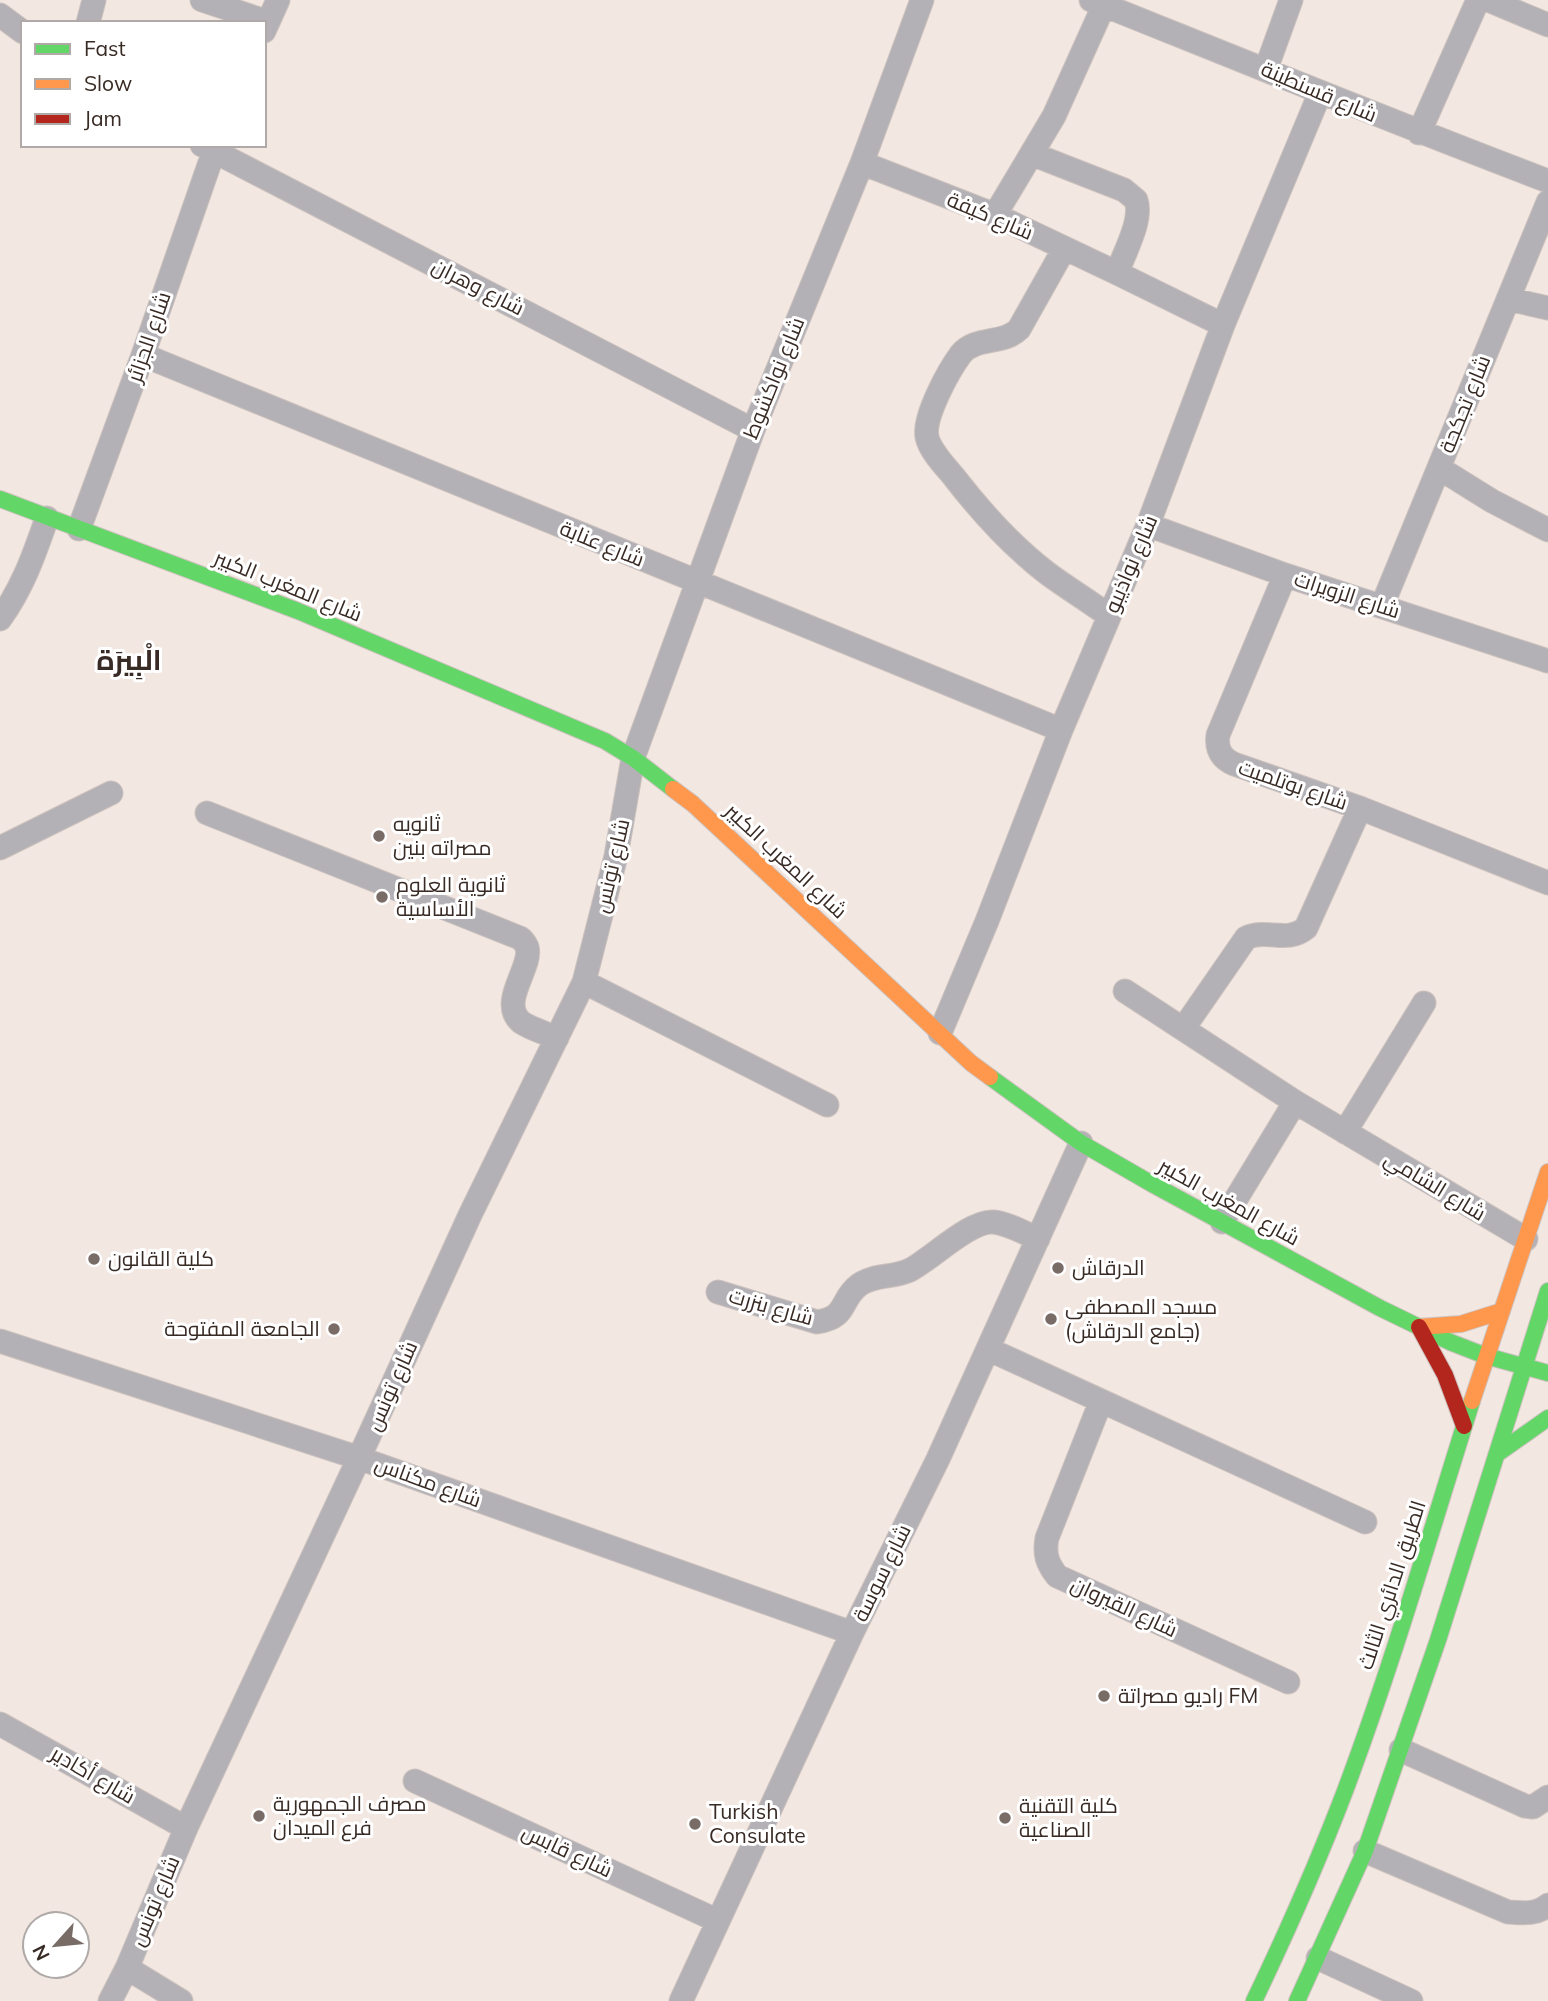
<svg xmlns="http://www.w3.org/2000/svg" width="1548" height="2001" viewBox="0 0 1548 2001" font-family="Mulish,Cairo,sans-serif">
<rect width="100%" height="100%" fill="#f3e7e2"/>
<g fill="none" stroke-linecap="round" stroke-linejoin="round">
<g stroke="#ccc2be" stroke-width="25">
<path id="street" d="M202,0L268,22
M1091,0C1243,61 1395,123 1548,181
M1488,0L1548,25
M0,15L23,32
M88,23L94,0
M264,31L278,0
M1266,69L1291,0
M1419,133L1478,0
M202,145L753,430
M1032,154L1124,190L1136,200C1143,220 1124,253 1117,273
M862,163L995,215L1117,273L1223,325
M995,215L1054,116L1104,5
M1064,249L1019,329C1003,345 976,336 961,354C949,370 923,417 927,437C930,451 945,466 954,477C981,512 1012,546 1047,573C1067,588 1089,601 1109,616
M1508,299L1548,308
M143,355L1061,730
M1439,468L1492,501L1548,530
M1148,525L1285,575L1548,661
M79,529L143,355L216,145
M1285,575L1218,735C1216,749 1221,758 1234,764L1360,808L1548,883
M1382,606L1548,202
M0,619C23,587 34,555 47,518
M207,813L520,938C523,940 525,943 527,947C533,967 498,1002 521,1022C529,1028 548,1034 557,1038
M0,848L111,793
M584,982L827,1105
M1125,991L1295,1102L1526,1239
M1183,1029L1246,938C1267,928 1287,944 1306,928L1360,808
M940,1033L987,921L1061,730L1148,525L1223,325L1320,93
M1345,1132L1424,1003
M1222,1222L1295,1102
M718,1292L817,1322C849,1317 839,1300 859,1285C874,1274 894,1278 910,1270C931,1259 971,1220 993,1222C1007,1223 1025,1233 1038,1239
M0,1341L359,1458L852,1633
M988,1349L1365,1522
M1101,1401L1047,1538C1044,1554 1047,1563 1057,1576L1288,1682
M0,1724L186,1828
M1401,1750L1525,1806L1533,1807L1548,1797
M415,1781L718,1921
M1365,1851L1508,1912C1523,1913 1536,1915 1548,1905
M1318,1958L1411,2001
M127,1968L181,2001
M110,2001L127,1968L186,1828L359,1458L470,1215L584,982L616,856L633,758L753,430L862,163L922,0
M681,2001L852,1633L938,1459L1081,1143"/>
</g>
<g stroke="#ccc2be" stroke-width="18">
<path id="fast" d="M0,499L298,611L605,741L633,758L673,789
M990,1077L1081,1143L1152,1184L1380,1308L1450,1342L1486,1356L1548,1373
M1497,1454L1548,1418
M1254,2001C1287,1932 1318,1862 1345,1791C1393,1663 1431,1531 1472,1401
M1297,2001L1365,1851L1438,1640L1548,1291"/>
</g>
<g stroke="#ccc2be" stroke-width="18">
<path id="slow" d="M673,789L693,804L971,1063L990,1077
M1419,1327L1461,1324L1502,1311
M1472,1401L1548,1172"/>
</g>
<g stroke="#ccc2be" stroke-width="18">
<path id="jam" d="M1419,1327L1445,1375L1464,1426"/>
</g>
<use href="#street" stroke="#b3b1b5" stroke-width="23"/>
<use href="#fast" stroke="#63d668" stroke-width="16"/>
<use href="#slow" stroke="#ff974d" stroke-width="16"/>
<use href="#jam" stroke="#b3261e" stroke-width="16"/>
</g>
<g fill="#796c66" stroke="#fff" stroke-width="2.5">
<circle cx="379" cy="836" r="7"/>
<circle cx="382" cy="897" r="7"/>
<circle cx="94" cy="1259" r="7"/>
<circle cx="1058" cy="1268" r="7"/>
<circle cx="1051" cy="1319" r="7"/>
<circle cx="334" cy="1329" r="7"/>
<circle cx="1104" cy="1696" r="7"/>
<circle cx="259" cy="1816" r="7"/>
<circle cx="1005" cy="1818" r="7"/>
<circle cx="695" cy="1824" r="7"/>
</g>
<g text-anchor="middle" stroke-width="6" stroke-linejoin="round" paint-order="stroke">
<g font-size="21" fill="#382a24" stroke="#fff">
<text transform="translate(1319 92) rotate(23)" y="7">شارع قسنطينة</text>
<text transform="translate(990 216) rotate(23)" y="7">شارع كيفة</text>
<text transform="translate(478 287) rotate(27)" y="7">شارع وهران</text>
<text transform="translate(149 337) rotate(-71)" y="7">شارع الجزائر</text>
<text transform="translate(774 378) rotate(-68)" y="7">شارع نواكشوط</text>
<text transform="translate(1465 404) rotate(-68)" y="7">شارع تجكجة</text>
<text transform="translate(602 544) rotate(22)" y="7">شارع عنابة</text>
<text transform="translate(1131 564) rotate(-67)" y="7">شارع نواذيبو</text>
<text transform="translate(288 586) rotate(22)" y="7">شارع المغرب الكبير</text>
<text transform="translate(1347 595) rotate(18)" y="7">شارع الزويرات</text>
<text transform="translate(1293 785) rotate(19)" y="7">شارع بوتلميت</text>
<text transform="translate(786 861) rotate(43)" y="7">شارع المغرب الكبير</text>
<text transform="translate(612 866) rotate(-77)" y="7">شارع تونس</text>
<text transform="translate(1435 1186) rotate(31)" y="7">شارع الشامي</text>
<text transform="translate(1229 1202) rotate(29)" y="7">شارع المغرب الكبير</text>
<text transform="translate(771 1307) rotate(16)" y="7">شارع بنزرت</text>
<text transform="translate(392 1386) rotate(-66)" y="7">شارع تونس</text>
<text transform="translate(428 1482) rotate(20)" y="7">شارع مكناس</text>
<text transform="translate(882 1573) rotate(-64)" y="7">شارع سوسة</text>
<text transform="translate(1392 1585) rotate(-72)" y="7">الطريق الدائري الثالث</text>
<text transform="translate(1124 1607) rotate(25)" y="7">شارع القيروان</text>
<text transform="translate(93 1775) rotate(30)" y="7">شارع أكادير</text>
<text transform="translate(567 1851) rotate(25)" y="7">شارع قابس</text>
<text transform="translate(155 1901) rotate(-67)" y="7">شارع تونس</text>
</g>
<g font-size="21" fill="#382a24" stroke="#fff" text-anchor="start">
<text x="393" y="831">ثانويه<tspan x="393" dy="24">مصراته بنين</tspan></text>
<text x="396" y="892">ثانوية العلوم<tspan x="396" dy="24">الأساسية</tspan></text>
<text x="108" y="1266">كلية القانون</text>
<text x="1072" y="1275">الدرقاش</text>
<text x="1065" y="1314">مسجد المصطفى<tspan x="1065" dy="24">(جامع الدرقاش)</tspan></text>
<text x="320" y="1336" text-anchor="end">الجامعة المفتوحة</text>
<text x="1118" y="1703">راديو مصراتة FM</text>
<text x="273" y="1811">مصرف الجمهورية<tspan x="273" dy="24">فرع الميدان</tspan></text>
<text x="1019" y="1813">كلية التقنية<tspan x="1019" dy="24">الصناعية</tspan></text>
<text x="709" y="1819">Turkish<tspan x="709" dy="24">Consulate</tspan></text>
</g>
<g font-size="28" font-weight="bold" fill="#382a24" stroke="#fff">
<text x="129" y="670">الْبِيرَة</text>
</g>
</g>
<rect x="21" y="21" width="245" height="126" fill="#ffffff" stroke="#afaaa7" stroke-width="2"/>
<rect x="35" y="44" width="35" height="10" fill="#63d668" stroke="#afaaa7" stroke-width="2"/>
<text x="84" y="56" font-size="21" fill="#382a24">Fast</text>
<rect x="35" y="79" width="35" height="10" fill="#ff974d" stroke="#afaaa7" stroke-width="2"/>
<text x="84" y="91" font-size="21" fill="#382a24">Slow</text>
<rect x="35" y="114" width="35" height="10" fill="#b3261e" stroke="#afaaa7" stroke-width="2"/>
<text x="84" y="126" font-size="21" fill="#382a24">Jam</text>
<g transform="translate(56 1945) rotate(243)"><circle r="33" fill="#ffffff" stroke="#afaaa7" stroke-width="2"/>
<path d="M0-5L12 26L0 18L-12 26Z" fill="#796c66"/>
<text y="-10" font-size="19" font-weight="bold" text-anchor="middle" fill="#382a24">N</text>
</g>
</svg>
